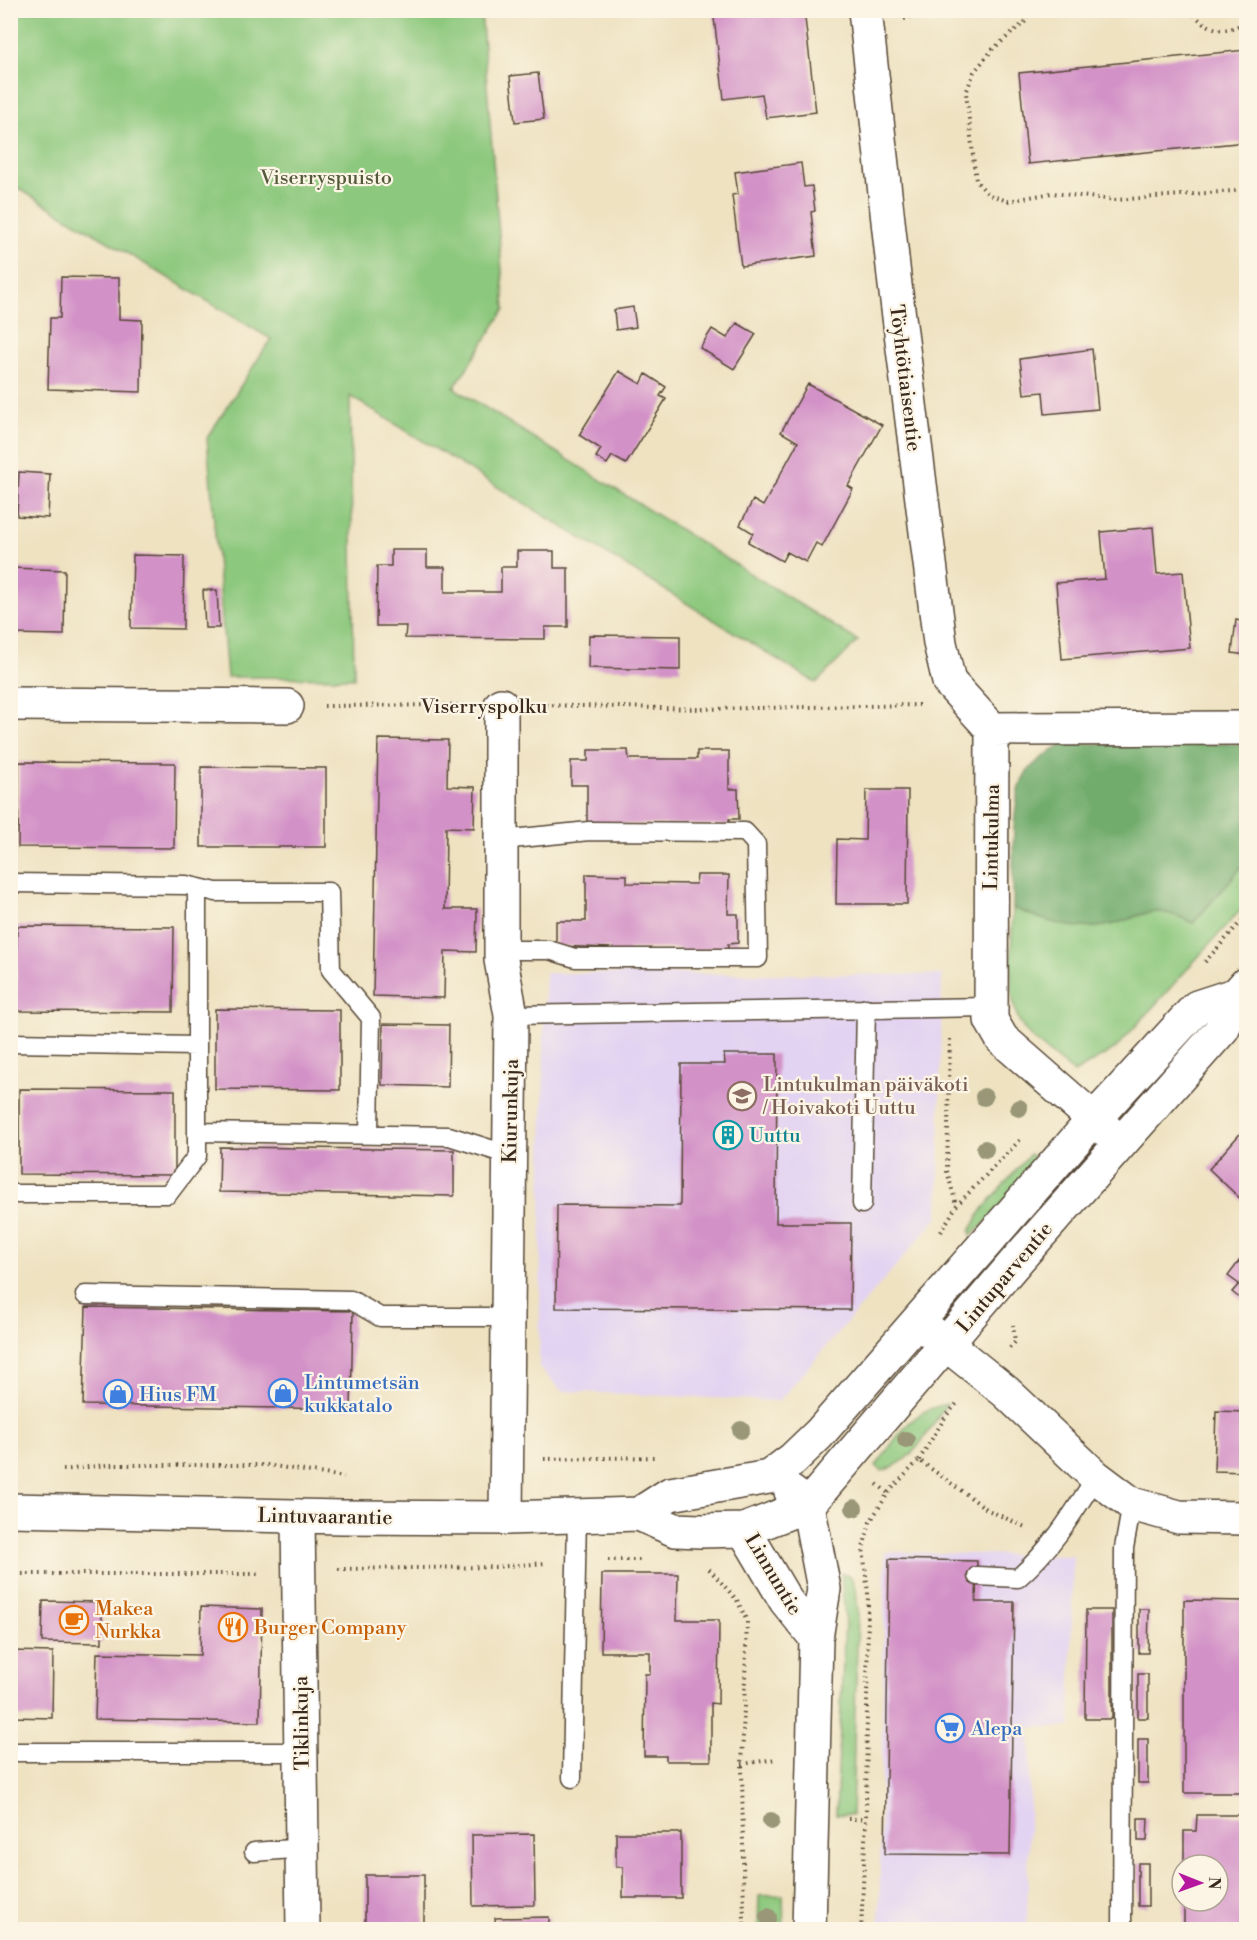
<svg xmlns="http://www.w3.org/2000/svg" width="1257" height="1940" viewBox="0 0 1257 1940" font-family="'Libre Bodoni',serif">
<rect width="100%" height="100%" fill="#fcf5e5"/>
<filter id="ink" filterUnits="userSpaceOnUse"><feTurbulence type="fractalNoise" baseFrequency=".0167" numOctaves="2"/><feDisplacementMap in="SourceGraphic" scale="12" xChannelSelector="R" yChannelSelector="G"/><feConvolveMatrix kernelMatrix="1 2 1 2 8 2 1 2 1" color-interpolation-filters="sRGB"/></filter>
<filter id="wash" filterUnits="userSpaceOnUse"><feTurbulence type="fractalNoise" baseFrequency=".008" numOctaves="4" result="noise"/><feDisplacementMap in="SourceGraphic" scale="24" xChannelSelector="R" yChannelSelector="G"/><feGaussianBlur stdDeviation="1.35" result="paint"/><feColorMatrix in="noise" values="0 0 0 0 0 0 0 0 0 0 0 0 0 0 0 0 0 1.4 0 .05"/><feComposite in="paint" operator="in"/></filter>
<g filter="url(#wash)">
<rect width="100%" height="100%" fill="#eee2c1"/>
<path fill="#e3d3f2" d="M545,973L942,975L938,1217L779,1401L561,1391L539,1367Z
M885,1552L1073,1556L1070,1727H1031L1027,1929L879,1930Z"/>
<path fill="#8cc87d" stroke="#64794e" stroke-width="1.5" d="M40,10L481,11L505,309L454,388L858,641L816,683L350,396L354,678L227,677L207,438L271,339L11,184V14Z
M1246,862V904L1116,1048L1074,1073C1059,1060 1042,1048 1028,1034C1002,1006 1013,944 1013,908C1041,919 1065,929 1095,927C1140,924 1142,897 1193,923Z
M1030,1154L1044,1168L971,1236L970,1231L983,1209Z
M947,1404C928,1430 915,1462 882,1471L876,1466C896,1439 911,1409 947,1404Z
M841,1573L851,1577L856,1589L858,1612L852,1815L836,1814L845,1618Z
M783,1895L784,1929H758L759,1896Z"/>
<path fill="#71ac6c" stroke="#566b45" stroke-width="1.5" d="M1064,744H1246V862L1193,923C1142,897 1140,924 1095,927C1065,929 1041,919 1013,908C1014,875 1009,796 1027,772C1037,759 1051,752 1064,744Z"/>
<g id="blocks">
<path fill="#d392c7" d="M713,10H804L816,112L766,118L762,94L724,99Z
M1246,50V142L1028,164L1019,73Z
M538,73L544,119L515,122L510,76Z
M801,163L804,187L812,186L815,211L811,212L816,256L741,266L732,195L738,194L735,172Z
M61,277L119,278V319L142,320L141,392L48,389L50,318H60Z
M633,307L636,327L616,330L614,310Z
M737,323L756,334L734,369L700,348L712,329L727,338Z
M1092,349L1098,409L1045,414L1043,392L1024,394L1020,359Z
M619,371L641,384L646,374L666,387L660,396L666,399L626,464L612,456L607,464L596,457L601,449L579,435Z
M808,384L882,425L848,486L853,489L822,547L816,543L806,562L787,552L782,561L748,542L753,533L740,525L753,500L763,506L798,442L781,432Z
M19,472L50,474L48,518L17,516Z
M1153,527L1157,574L1183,572L1190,648L1062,659L1056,583L1105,579L1101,532Z
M391,550H427V567H445V592H501V567H517V551H554V568H568V627H545V639L405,638L406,626H376L377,566H391Z
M133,555L184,556L183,629L131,628Z
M10,568L65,570L64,635L10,634Z
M203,590H217L219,628H205Z
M1236,620L1246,622V655L1232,653Z
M589,635L680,636V670L588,668Z
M378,739L448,740L447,786L475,787L474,828L446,827L445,909H477L476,952L445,951L444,998L373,996Z
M588,750H628L629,759H697V751H729V789H738L739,819H729V825L587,824V785H571V761H588Z
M19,762L175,763L174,848L18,847Z
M201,767L326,768V847H201Z
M866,790H908L907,904H836L837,839L865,840Z
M586,874L627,875V883L696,884L697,875H729L728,914H738V943L728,944V949H702V955H681V949H629L630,955H609V948L556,946V921H586Z
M17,926L174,927L173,1012L16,1011Z
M215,1009L340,1010V1090L215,1089Z
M383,1024L449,1025L448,1087L382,1085Z
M724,1054H777L776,1223H851L850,1310L556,1308L557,1205L680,1206L681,1064H725Z
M19,1089L175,1090V1175L19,1174Z
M1246,1127V1204L1209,1169Z
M220,1147L454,1150V1196L219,1192Z
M1246,1252V1303L1232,1292L1239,1284L1228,1276Z
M86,1307L353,1311L351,1409L83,1405Z
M1216,1411L1246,1412V1472L1214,1471Z
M889,1559L977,1561L976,1602H1014L1010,1855L885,1854Z
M602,1574H678L677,1620H719L718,1704L711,1703V1761H666V1756H644L645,1674H650V1652H601Z
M1184,1600L1246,1601V1793H1184Z
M43,1601L102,1602V1643L42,1642Z
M201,1607L262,1609L260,1722L95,1719L97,1653L200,1655Z
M1139,1609H1149L1148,1653H1139Z
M1086,1610H1112V1719H1085Z
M10,1651L53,1652L52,1718L10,1717Z
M1138,1674H1148V1718H1138Z
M1138,1739H1148V1783H1138Z
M1197,1815H1246V1930H1184V1901H1218V1865H1184V1831H1196Z
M1138,1818H1148L1147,1841H1138Z
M616,1833H681V1898H623V1867H616Z
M534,1834L535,1905L473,1906L472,1835Z
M1138,1863H1148V1906H1138Z
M365,1875H424V1930H365Z
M549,1917V1930H496L495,1918Z"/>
</g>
</g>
<g filter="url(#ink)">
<use href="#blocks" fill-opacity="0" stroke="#564636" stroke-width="1.5"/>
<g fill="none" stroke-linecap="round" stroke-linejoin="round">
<g stroke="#564636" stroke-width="21">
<path id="lane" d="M10,883L186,885L216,892H329L331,970L371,1018L369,1133
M197,888V1132L449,1136L509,1155
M501,950H549L575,958H758L756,844L745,832L589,831L502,840
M511,1015L989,1007
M10,1043L197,1046
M10,1194H168L197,1156V1132
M862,1204L866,1008
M85,1295L351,1300L380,1317H507
M977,1576L1018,1578C1053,1547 1072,1515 1096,1477
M10,1752H302
M572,1778L577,1515
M254,1852L304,1848
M1122,1930L1124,1548L1132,1504"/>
</g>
<g stroke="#564636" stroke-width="36">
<path id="street" d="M865,10L895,285L940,643L949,682L992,729
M10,704L287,706
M501,705V960L511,1015L506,1518
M992,729L991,1020L1002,1039L1120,1142
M992,729L1246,728
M298,1516L303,1930"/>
</g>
<g stroke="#564636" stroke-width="36">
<path id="secondary" d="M931,1332L1006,1392L1096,1477L1132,1504L1179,1517L1246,1518
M791,1492L808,1505L824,1589L816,1638L809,1930
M10,1510L343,1517L506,1518L639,1514L675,1530L700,1531L744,1530L808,1505L1019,1258L1223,1028L1237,994L1246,984
M639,1514L670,1494L769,1477L793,1459L819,1434L1094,1119L1197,1007L1237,994
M744,1530L786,1601L816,1638"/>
</g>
<path stroke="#564636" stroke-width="4" stroke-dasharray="1.5 4.5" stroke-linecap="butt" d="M1028,10L1026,21L993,49L974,72L966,93L976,181L989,195L1008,201L1052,193L1116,200L1246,190
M1190,10C1206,29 1225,37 1246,21
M904,19L931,10
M540,705L701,709L919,705
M324,706L463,705
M1205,962L1246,916
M950,1039L947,1171L956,1204
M941,1232L957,1205L1022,1138
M1010,1348L1015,1342L1013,1325
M544,1459L656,1457
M919,1460L946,1416L959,1401
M63,1470L106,1465H267L344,1477
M877,1484L888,1493
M608,1560H642
M338,1569L495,1567L546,1563
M709,1569L737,1600L747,1621L742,1764L744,1930
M10,1574H262
M742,1764L776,1759
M848,1819H866
M861,1930L866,1819L868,1594L863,1548L870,1522L888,1493L919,1460L988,1510L1025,1527"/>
<use href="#lane" stroke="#fff" stroke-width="18"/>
<use href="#street" stroke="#fff" stroke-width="33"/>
<use href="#secondary" stroke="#fff" stroke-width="33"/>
</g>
<g fill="#999777">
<circle cx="984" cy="1097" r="9"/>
<circle cx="1019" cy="1108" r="9"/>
<circle cx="985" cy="1149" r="9"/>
<circle cx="741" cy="1430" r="9"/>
<circle cx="906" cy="1440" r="9"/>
<circle cx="854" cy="1508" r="9"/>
<circle cx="771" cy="1821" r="9"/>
<circle cx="768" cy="1917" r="9"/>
</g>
</g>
<defs>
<g id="school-ring" transform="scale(1.5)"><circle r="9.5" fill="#fcf5e5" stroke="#8d6e63" stroke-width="1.5"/><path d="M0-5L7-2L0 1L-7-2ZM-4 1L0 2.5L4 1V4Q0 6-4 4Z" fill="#8d6e63"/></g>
<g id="building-ring" transform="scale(1.5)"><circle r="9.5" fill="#fcf5e5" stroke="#0f9aa8" stroke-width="1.5"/><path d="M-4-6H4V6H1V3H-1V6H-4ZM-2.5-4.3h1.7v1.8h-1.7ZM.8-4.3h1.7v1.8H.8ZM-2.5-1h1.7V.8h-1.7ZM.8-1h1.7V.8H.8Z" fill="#0f9aa8"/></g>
<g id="shop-ring" transform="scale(1.5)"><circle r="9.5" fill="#fcf5e5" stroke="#3f7fe0" stroke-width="1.5"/><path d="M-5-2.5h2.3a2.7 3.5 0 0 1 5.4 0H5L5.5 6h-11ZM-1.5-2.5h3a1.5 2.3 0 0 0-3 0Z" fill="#3f7fe0"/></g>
<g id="cafe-ring" transform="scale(1.5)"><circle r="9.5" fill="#fcf5e5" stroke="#e8710a" stroke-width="1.5"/><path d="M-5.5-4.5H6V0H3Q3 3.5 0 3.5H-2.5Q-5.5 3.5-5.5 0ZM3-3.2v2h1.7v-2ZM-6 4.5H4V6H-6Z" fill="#e8710a"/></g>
<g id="restaurant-ring" transform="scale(1.5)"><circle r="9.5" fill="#fcf5e5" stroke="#e8710a" stroke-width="1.5"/><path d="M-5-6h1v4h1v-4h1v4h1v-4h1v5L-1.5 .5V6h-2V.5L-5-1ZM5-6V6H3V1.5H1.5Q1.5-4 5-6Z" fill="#e8710a"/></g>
<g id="supermarket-ring" transform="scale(1.5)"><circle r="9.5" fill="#fcf5e5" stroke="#3f7fe0" stroke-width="1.5"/><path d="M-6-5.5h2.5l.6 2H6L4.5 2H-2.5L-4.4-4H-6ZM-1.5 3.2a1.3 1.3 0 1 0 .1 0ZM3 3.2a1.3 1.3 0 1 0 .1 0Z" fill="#3f7fe0"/></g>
</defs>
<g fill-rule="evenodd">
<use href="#school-ring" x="742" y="1096"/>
<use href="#building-ring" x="728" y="1135"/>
<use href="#shop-ring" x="283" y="1393"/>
<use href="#shop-ring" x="118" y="1394"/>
<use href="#cafe-ring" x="74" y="1620"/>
<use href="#restaurant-ring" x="233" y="1627"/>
<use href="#supermarket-ring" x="950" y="1728"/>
</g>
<g text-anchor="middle" stroke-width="4.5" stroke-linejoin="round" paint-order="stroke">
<g font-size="20" fill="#53593a" stroke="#fcf5e5">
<text x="326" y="184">Viserryspuisto</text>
</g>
<g font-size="20" fill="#3b2a1e" stroke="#fcf5e5">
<text transform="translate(906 378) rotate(83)" y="7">Töyhtötiaisentie</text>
<text x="484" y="713">Viserryspolku</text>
<text transform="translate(991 837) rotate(-89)" y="7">Lintukulma</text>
<text transform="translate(510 1111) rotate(-89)" y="7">Kiurunkuja</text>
<text transform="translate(1004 1277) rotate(-50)" y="7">Lintuparventie</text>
<text transform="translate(325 1516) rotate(1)" y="7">Lintuvaarantie</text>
<text transform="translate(774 1574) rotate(59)" y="7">Linnuntie</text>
<text transform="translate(301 1723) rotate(-91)" y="7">Tiklinkuja</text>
</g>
<g font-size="20" fill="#785e54" stroke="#fcf5e5" text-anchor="start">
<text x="763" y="1091">Lintukulman päiväkoti<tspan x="763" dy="23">/ Hoivakoti Uuttu</tspan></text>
</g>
<g font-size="20" fill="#0d838f" stroke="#fcf5e5" text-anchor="start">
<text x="749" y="1142">Uuttu</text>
</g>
<g font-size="20" fill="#366cbe" stroke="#fcf5e5" text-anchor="start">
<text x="304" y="1389">Lintumetsän<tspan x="304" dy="23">kukkatalo</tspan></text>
<text x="139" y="1401">Hius FM</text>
<text x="971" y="1735">Alepa</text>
</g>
<g font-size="20" fill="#c56008" stroke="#fcf5e5" text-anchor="start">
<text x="95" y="1615">Makea<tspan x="95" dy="23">Nurkka</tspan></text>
<text x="254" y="1634">Burger Company</text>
</g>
</g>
<rect width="1257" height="1940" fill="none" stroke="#fcf5e5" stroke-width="36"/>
<g transform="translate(1200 1883) rotate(91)"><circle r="28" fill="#fcf5e5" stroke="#afa495" stroke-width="1.5"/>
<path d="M0-4.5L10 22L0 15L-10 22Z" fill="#b5179e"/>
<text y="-9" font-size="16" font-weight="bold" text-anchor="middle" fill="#3b2a1e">N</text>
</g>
</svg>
